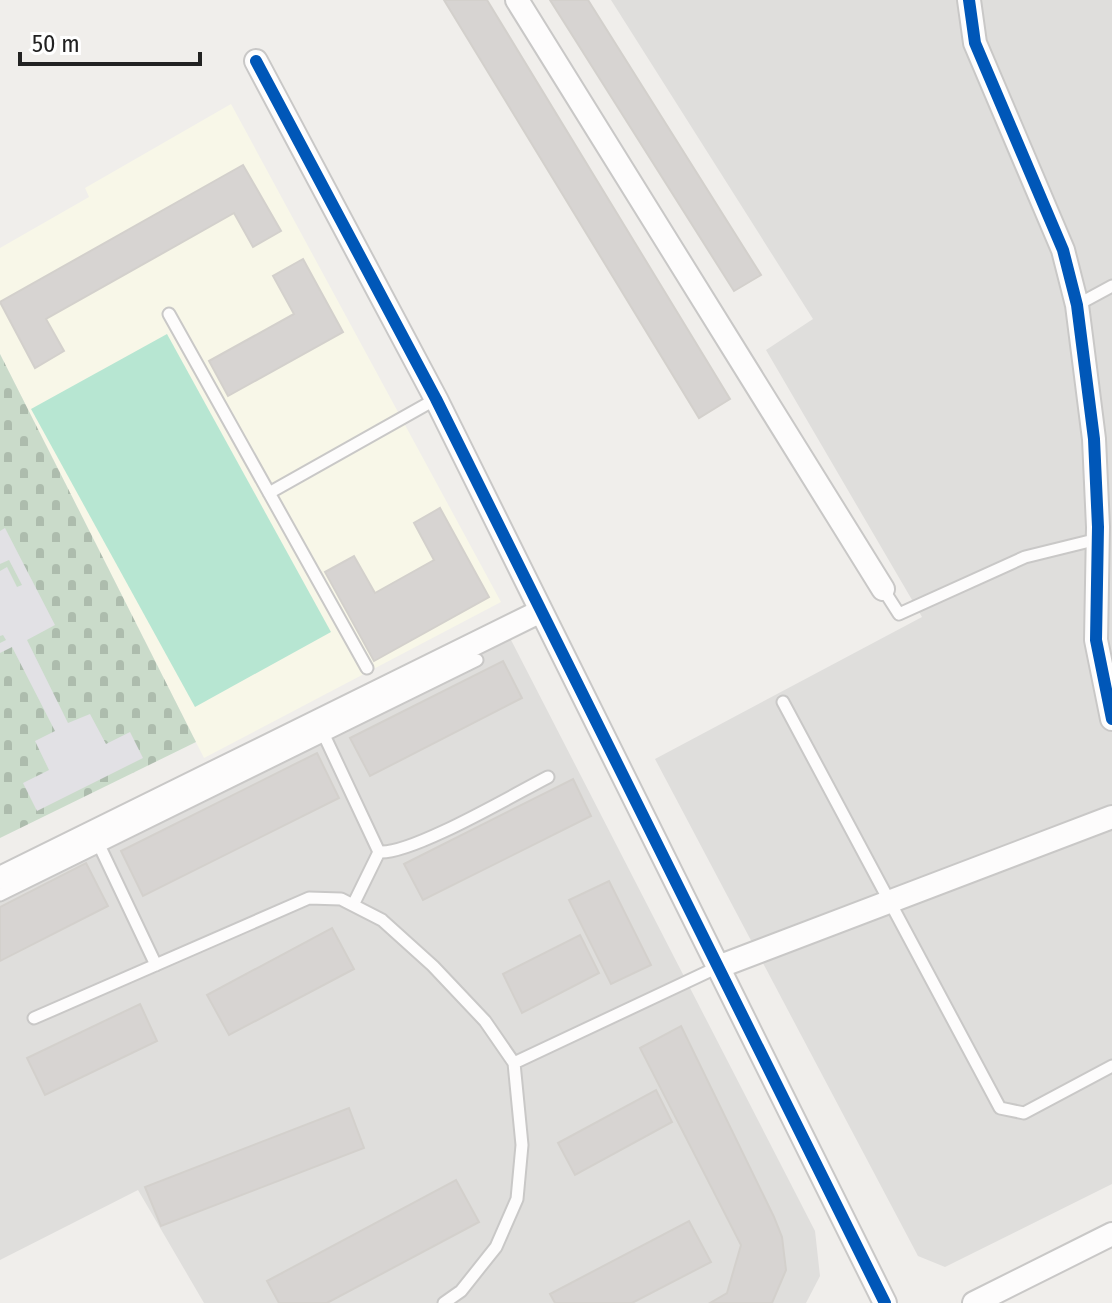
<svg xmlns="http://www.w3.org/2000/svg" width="1112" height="1303" viewBox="0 0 1112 1303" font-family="'Fira Sans Condensed',sans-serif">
<defs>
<pattern id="cemetery-stones" width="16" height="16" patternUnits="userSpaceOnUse" patternTransform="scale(2)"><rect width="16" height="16" fill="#cadbca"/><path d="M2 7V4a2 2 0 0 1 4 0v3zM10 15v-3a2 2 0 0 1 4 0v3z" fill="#adbcad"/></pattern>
</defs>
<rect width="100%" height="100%" fill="#f0eeeb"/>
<path fill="#dfdedc" d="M611,0H1112V1184L945,1267L918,1256L655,759L922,617L766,350L813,319Z
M510,638L815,1231L820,1276L806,1303H204L138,1190L0,1260V889Z"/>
<path fill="#f8f7e8" d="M231,104L501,602L204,758L0,354V248L89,197L85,188Z"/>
<path fill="url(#cemetery-stones)" d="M0,354L196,742L0,838Z"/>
<path fill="#b7e6d2" d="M167,334L331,632L195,707L31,409Z"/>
<path fill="#e2e1e5" d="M5,528L55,625L27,640L68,723L90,714L106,744L130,732L143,758L37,811L23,783L49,770L35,741L55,731L12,647L0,653V643L6,640L3,635L0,636V571L7,567L17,587L22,585L9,560L0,564V531Z"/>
<path fill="#d7d4d2" stroke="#d3d0cc" stroke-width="2" d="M444,0H487L730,399L699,418Z
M550,0H588L761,275L734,291Z
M243,165L281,231L253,247L234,213L46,319L64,351L35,368L0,302Z
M303,259L343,332L228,396L209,361L294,314L273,276Z
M440,508L489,597L374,661L325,572L354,556L375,593L434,560L414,523Z
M503,661L522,698L370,776L350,738Z
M317,753L339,798L143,896L121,851Z
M573,779L591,816L423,900L404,864Z
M86,863L108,906L0,961V907Z
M609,881L651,965L611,984L569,900Z
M332,928L354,969L229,1035L207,995Z
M580,935L599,973L522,1013L503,974Z
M140,1004L157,1041L45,1095L27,1058Z
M681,1026L774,1217L782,1237L786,1270L772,1303H710L727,1293L741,1245L640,1048Z
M656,1090L672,1122L575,1175L558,1143Z
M349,1108L364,1148L161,1226L145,1187Z
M456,1180L479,1222L327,1303H279L267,1281Z
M689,1221L711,1262L632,1303H555L550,1294Z"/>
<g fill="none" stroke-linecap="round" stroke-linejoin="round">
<g stroke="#c9c8c7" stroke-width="15">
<path id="lane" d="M1077,305L1112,286
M169,314L367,668
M269,493L436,399
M883,589L899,614L1025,557L1098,539
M783,702L1000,1108L1024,1113L1112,1066
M324,735L379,852C411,855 513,795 548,777
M100,847L156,965
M0,895L477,660
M353,905L379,852
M34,1018L309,898L341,899L382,920L433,966L485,1021L514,1063L522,1145L517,1199L496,1247L461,1291L444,1303
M514,1063L718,967"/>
</g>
<g stroke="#c9c8c7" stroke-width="26">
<path id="street" d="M517,0L883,589
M969,0L975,43L1063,250L1077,305L1094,439L1098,527L1096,640L1112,719
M256,61L436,399L885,1303
M0,878L541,611
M718,967L1112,817
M974,1303L1112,1234"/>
</g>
<use href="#lane" stroke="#fdfcfc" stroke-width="11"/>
<use href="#street" stroke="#fdfcfc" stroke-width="22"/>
<g stroke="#fff" stroke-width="17">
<path id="cycleway" d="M969,0L975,43L1063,250L1077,305L1094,439L1098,527L1096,640L1112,719
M256,61L436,399L885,1303"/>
</g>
<use href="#cycleway" stroke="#0057b8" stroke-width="12"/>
</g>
<path d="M20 52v12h180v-12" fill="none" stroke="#222222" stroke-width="4"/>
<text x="32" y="52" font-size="24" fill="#222222" stroke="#ffffff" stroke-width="6" paint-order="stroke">50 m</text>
</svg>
